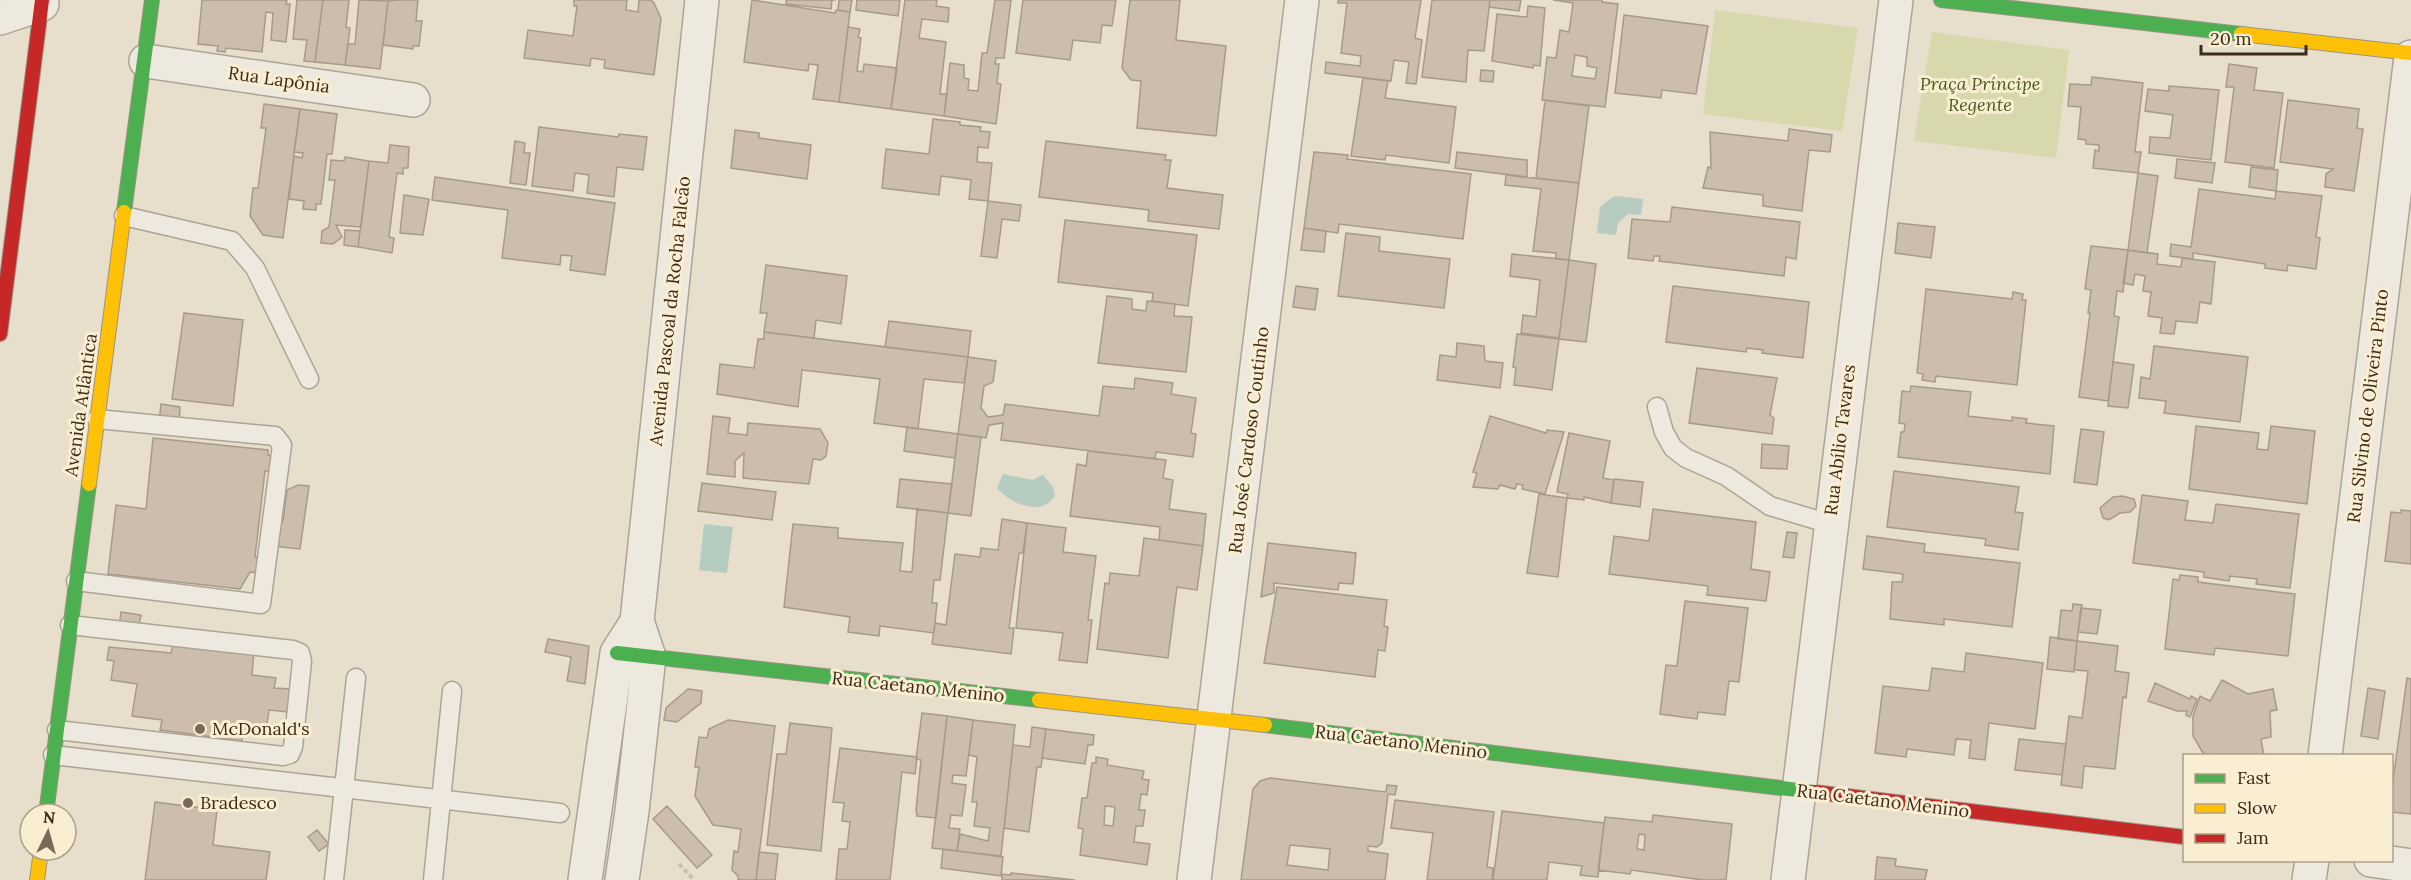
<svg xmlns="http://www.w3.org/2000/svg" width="2411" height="880" viewBox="0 0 2411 880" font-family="Lora,serif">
<rect width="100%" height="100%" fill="#e7dfcb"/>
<path fill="#d7d8ac" d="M1715,10L1858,28L1842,131L1703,114Z
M1932,32L2069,50L2056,158L1914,141Z"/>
<path fill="#b7ccc0" d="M1617,196L1643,199L1641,215L1628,214L1618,223L1616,235L1597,233L1600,207L1611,198Z
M1003,474L1032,480L1043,475L1053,487L1055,496C1041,518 1009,503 997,488Z
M704,524L733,527L727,573L699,570Z"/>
<path fill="#ccbdac" stroke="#a79a8a" stroke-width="1.5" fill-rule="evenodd" d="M202,0H287L286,4H290L286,42L271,40L273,13L266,12L262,52L226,48L225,52L217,51L218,46L198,44Z
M297,0H323L315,62L304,61L307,40L293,39Z
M323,0H349L346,27L350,28L345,65L315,62Z
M359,0L388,1L380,69L345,65L348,44H355Z
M398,0H418L416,21H422L419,46H413V49L383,45L388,1Z
M574,0H627L626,10L638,12L639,0H651L654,3L661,18L654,75L604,68L605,60L591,58L590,66L524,58L528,30L573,36L577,6H574Z
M752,0L835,13L836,10L850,12L839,102L813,99L818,65L809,64L808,71L744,62Z
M786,0H836H832L831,9L786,4Z
M839,0H852L850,12L838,10Z
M857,0H900L898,16L856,10Z
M905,0H937L936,6L949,8L948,22L922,19L919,38L946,42L940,94H947L944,116L891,109Z
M995,0H1011L1004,58H996L995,64H999L997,83L1001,84L996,124L944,116L950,63L964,65V78L969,79L968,90L978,91L982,53H987Z
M1023,0H1116L1112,26L1102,25L1100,43L1073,40L1070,60L1016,53Z
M1130,0H1180L1176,40L1226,46L1216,136L1137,128L1141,81L1131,80L1122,68Z
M1338,0H1421L1415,38L1422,40L1416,84L1406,83L1409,62L1394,60L1391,81L1325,73L1326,62L1360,66L1361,56L1341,53L1347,3H1338Z
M1432,0H1490L1484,51L1468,50L1466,82L1422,77Z
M1490,0H1521L1519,11L1489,7Z
M1553,0H1602V2L1618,4L1605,107L1542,100L1547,57L1556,58L1560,30L1569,32L1573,3ZM1575,55L1587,57V66L1597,68L1595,79L1572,76Z
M1528,6L1545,8L1540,66L1534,65L1533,68L1492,61L1497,14L1527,17Z
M1624,15L1708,26L1696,94L1662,90L1661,98L1615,93Z
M848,27L860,29L858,37L861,38L857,71L863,72L864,64L897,68L891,109L839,102Z
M2229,64L2257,68L2254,90L2283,93L2274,168L2225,162L2234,87H2226Z
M1481,70L1494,71L1493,82L1480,81Z
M2092,77L2143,83L2135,152H2141L2138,173L2093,168L2095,150L2099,151V145L2086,144V140L2078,139L2081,107L2068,106L2070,84L2091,85Z
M1363,78L1388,81L1385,98L1456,107L1449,163L1386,155L1385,160L1351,156Z
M2169,86L2219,90L2211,160L2149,153L2150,137L2170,138L2173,115L2145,111L2148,89L2169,91Z
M1545,100L1589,106L1579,183L1536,178Z
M2288,100L2359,109L2357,128L2363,129L2354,191L2325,187L2326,174L2333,169L2280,162Z
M264,104L300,109L283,238L263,235L250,216L253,188H258L266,128H261Z
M300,109L337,114L332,154H327L321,204H316V210L303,209L304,201L289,199L294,156L302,158L303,153L294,152Z
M933,119L960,122V125L981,127L980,131L990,132L988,148L978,147L977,162L992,163L988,201L969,199L971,180L941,176L939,195L882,188L886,149L929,154Z
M539,127L618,137L619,134L647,137L643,170L617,167L614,197L587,193L589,175L575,173L573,191L532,186Z
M1789,129L1832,135L1830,152L1809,150L1802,211L1763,206V195L1703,188L1708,167L1711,168L1710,132L1788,141Z
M735,130L759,133V138L811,145L807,179L731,168Z
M515,141L525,143L524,153H530L526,185L510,183Z
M1046,141L1166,155L1165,160H1171L1167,188L1223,195L1219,229L1148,221L1149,210L1039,197Z
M390,145L409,147L408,168H403V174L397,173L389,237L394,238L392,253L358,247L369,161L388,163Z
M1314,152L1348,155L1347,159L1471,174L1463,239L1339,224L1338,233L1304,228Z
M1457,152L1527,160V177L1455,168Z
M345,157L369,161L361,227L336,225L342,237L333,244L321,243L322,231L329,227L335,180H329L331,160L344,161Z
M2177,159L2215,163L2212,183L2175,178Z
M2251,167L2278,170L2276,191L2249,187Z
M2138,173L2158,176L2147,253L2128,250Z
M1506,175L1579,183L1569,260L1556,259V253L1533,251L1541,189L1505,185Z
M435,177L615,203L605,275L570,270L572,256L561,255L560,265L502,258L508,210L432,200Z
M2199,189L2275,199L2276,191L2322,196L2316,237L2320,238L2316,269L2288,265L2287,271L2265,268V264L2193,253V259L2170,256L2171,244L2191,247Z
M404,195L429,199L423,235L400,233Z
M988,201L1021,205L1019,221L1002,219L997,258L981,256Z
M1672,207L1800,222L1796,259L1786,257L1784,276L1659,261L1660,256H1654L1653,261L1628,258L1632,219L1670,222Z
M1065,220L1197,235L1188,306L1152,301L1153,293L1058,282Z
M1898,223L1935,227L1931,258L1895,253Z
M1304,228L1326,231L1324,252L1301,250Z
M345,230L360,231L358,247L344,245Z
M1346,233L1380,237L1379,251L1450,259L1444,308L1338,296Z
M2091,246L2128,250L2123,292L2117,291L2114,316L2119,317L2108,401L2079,397L2090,313H2088L2091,290L2085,289Z
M2128,250L2158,254L2157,264L2181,267L2182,258L2215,262L2211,304L2200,302L2197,323L2176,321L2174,334L2160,333L2162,318L2148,316L2151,292L2143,291L2145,276L2135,274L2133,285L2123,283Z
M1512,254L1569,260L1559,338L1521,333L1523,315L1536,317L1540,280L1510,276Z
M1569,260L1596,264L1586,342L1559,339Z
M766,265L847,276L841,324L816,320L814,338L764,332L767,313H760Z
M1296,286L1318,289L1315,310L1293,307Z
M1673,286L1809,302L1803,358L1762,353L1763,350L1747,348L1746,352L1666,342Z
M1926,289L2012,299L2013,292L2023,294L2022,300H2026L2017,385L1936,376L1935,382L1922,380L1923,374L1917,373Z
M1107,296L1132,299V309L1146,311L1147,301L1175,304L1174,316L1192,317L1186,372L1098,363Z
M184,313L243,320L233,406L172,399Z
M889,321L971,331L968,357L885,347Z
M764,332L968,357L964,383L924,379L918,429L874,423L880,379L802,370L798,407L717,394L720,364L754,368L758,339H764Z
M1517,334L1559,339L1552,390L1514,385L1516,368L1513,367Z
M1457,343L1484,346L1485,361L1503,363L1500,388L1437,380L1440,355L1456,357Z
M2154,346L2248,357L2240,422L2164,413L2166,401L2139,398L2141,377L2150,379Z
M968,357L996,361L993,382L984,386L981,408L988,417L1003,415L1005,404L1099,416L1103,386L1134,389L1135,378L1173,383L1171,394L1196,398L1191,433L1196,434L1193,457L1156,452L1155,459L1001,440L1003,423L989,425L986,438L958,434Z
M2113,362L2134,365L2128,408L2108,406Z
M1697,368L1777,378L1770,415L1774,418L1772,434L1689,423Z
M1911,386L1971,392L1968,416L2012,421V417L2027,419L2026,423L2054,426L2050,474L1898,457L1901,432H1904L1905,424L1899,423L1902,391L1910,392Z
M161,404L180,407L179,424L159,422Z
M713,416L730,418L728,433L747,435L748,423L820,429L828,443L826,456L821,460L813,459L809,484L743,478L744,453L735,461V477L707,474Z
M1490,416L1546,433L1547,430L1564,432L1545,494L1522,489L1523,485L1517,484L1515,489L1500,485L1498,489L1473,487L1477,473L1473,472Z
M2196,426L2259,433L2257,449L2268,450L2271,426L2315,431L2307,504L2189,489Z
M907,427L958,434L955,458L904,451Z
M2081,429L2104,432L2097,485L2074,482Z
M1569,433L1610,441L1603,478L1614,480L1611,503L1584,497V500L1567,498L1568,494L1557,492Z
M958,434L981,437L971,516L948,513Z
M153,438L268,450V455L275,456L273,471H265L255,557H261L259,573L250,572L240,589L108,574L116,505L146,509Z
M1762,444L1789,446L1787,469L1761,468Z
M1088,451L1166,460L1163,478L1173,480L1169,509L1206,514L1203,546L1159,540L1160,527L1070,516L1077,464L1086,466Z
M1894,471L2019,487L2015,512L2023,513L2018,550L1985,545L1986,539L1887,527Z
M900,479L952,484L948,513L897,507Z
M1614,479L1643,482L1640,507L1611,503Z
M702,483L776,492L772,520L698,511Z
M298,485L309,486L300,549L272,546L275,520L283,521L287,490Z
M1539,494L1567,498L1558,577L1527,573Z
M2142,495L2188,501L2185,520L2213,523L2216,504L2299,514L2290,588L2256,584L2257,579L2230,576L2229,581L2204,577V572L2133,563Z
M2122,496L2134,499L2136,506L2130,512L2120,513L2109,520L2103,518L2100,508L2113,497Z
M917,509L948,513L940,580H934L932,603H937L934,633L880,626L879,636L848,632L850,617L784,607L793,524L838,528V538L903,543L900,571L912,572Z
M1653,509L1756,522L1751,569L1770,572L1766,601L1707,595L1708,586L1609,574L1614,536L1649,541Z
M2401,510L2411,511V564L2385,561L2391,512L2401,513Z
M1002,519L1027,523L1023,553H1019L1009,628H1014L1011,654L932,644L935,623L946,625L955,554L980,557L981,548L998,550Z
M1027,523L1066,528L1063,552L1096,556L1088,620H1092L1087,663L1059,660L1063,633L1016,628Z
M1787,532L1797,533L1794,558L1783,557Z
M1867,536L1925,544L1924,552L2020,563L2012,627L1944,619V625L1890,619L1892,582H1902L1903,574L1863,569Z
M1144,538L1203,546L1197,590L1177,587L1168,658L1097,649L1105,583L1109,584L1110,573L1139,576Z
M1268,543L1356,553L1353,584L1339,583L1338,590L1274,583V593L1261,597Z
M2180,575L2198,577V582L2295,594L2288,656L2215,648L2214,655L2165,649L2173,579L2179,580Z
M1277,587L1387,600L1384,626L1388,627L1385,651L1378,650L1375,677L1264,663Z
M1685,601L1748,608L1739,682L1729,681L1725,715L1698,712L1697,719L1660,714L1666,665L1677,666Z
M2073,604L2082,605L2077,641L2058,639L2061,610L2072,611Z
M2081,608L2101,610L2097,634L2078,632Z
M121,612L141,615L138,630L119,627Z
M2050,637L2077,641L2074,672L2047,669Z
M548,639L589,646L585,684L567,681L571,657L545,652Z
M174,640L254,650L252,675L276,678L274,688L291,689L288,712L269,710L266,731L243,729L242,741L160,730L162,720L132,716L137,684L111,680L114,661L107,660L109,647L171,653Z
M2077,641L2118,646L2115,671L2129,673L2126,698L2123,697L2115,769L2084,766L2082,788L2061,785L2069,716L2082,718L2088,671L2074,670Z
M1966,653L2043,663L2035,729L1989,723L1985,760L1969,758L1971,740L1956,739L1954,755L1907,749L1906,757L1875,753L1883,686L1929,691L1932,668L1964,672Z
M2407,678L2411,679V814L2392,812V788Z
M2222,680L2248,694L2273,689L2277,710L2270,711L2271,737L2261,739L2264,756H2213L2203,753L2193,736V716L2200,696L2210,701Z
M2155,683L2190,699L2191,696L2197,699L2190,717L2186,715L2187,711H2177L2148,701Z
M2368,688L2385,691L2378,739L2361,736Z
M688,689L702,691L701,703L677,722L664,720L666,708Z
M922,713L947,716L936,818L917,816L916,810L921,760L916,759Z
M947,716L973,720L966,776L953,775L952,783L966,785L962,816L951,815L949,828L960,829L957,851L932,848Z
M728,720L775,726L756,880H738V876L732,870L734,851L738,852L741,829L713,825L695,796L699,767H695L699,737L707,738L709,729Z
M973,720L1015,725L1001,856L957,851L960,834L988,841L990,828L974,826L977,802H972L977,757L969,755Z
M790,723L832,728L821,851L767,845L777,754H786Z
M1032,727L1046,729L1041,767H1037L1029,832L1004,828L1013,745L1030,747Z
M1046,729L1094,735L1093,745H1088L1085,764L1042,758Z
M2019,739L2066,744L2062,775L2015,770Z
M840,748L917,757L915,774L902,772L890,880H836L839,849H847L850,822L842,821L844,803L833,802Z
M1096,757L1108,759L1107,765L1144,771L1142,779L1149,780L1147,795L1141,794L1139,810H1145L1143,826H1136L1134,842L1150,844L1147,865L1080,855L1083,829L1078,828L1082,798H1087L1092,763H1096ZM1105,806L1115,807L1113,826L1104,825Z
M1270,778L1386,792L1387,785L1397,786L1395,795L1388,794L1382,843L1377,847L1368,846V851L1388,854L1385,880H1241L1253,789L1260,781ZM1290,845L1330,849L1328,870L1287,865Z
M1395,800L1494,812L1487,867L1493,868L1492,880H1427L1433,833L1391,828Z
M155,802L217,810L213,845L270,852L266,880H145Z
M667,806L712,855L697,868L653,819Z
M1502,811L1604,823L1598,877L1580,875L1582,866L1549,862L1547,880H1493Z
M1653,815L1732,824L1726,880H1703L1631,870L1630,874L1598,870L1605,817L1652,822ZM1639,834L1645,835L1644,850L1637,849Z
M317,830L329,844L319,851L308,837Z
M943,849L1003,857L1001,876L941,868Z
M759,852L778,854L775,880H756Z
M1877,857L1896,859L1895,866L1927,870L1925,880H1875Z
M1011,873L1075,880H1002V874L1011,875Z"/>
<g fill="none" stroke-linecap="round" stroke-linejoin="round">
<g stroke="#aca495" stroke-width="21">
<path id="lane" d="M124,216L232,241L255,268L309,379
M1657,407L1664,432L1673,448L1686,458L1726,476L1770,506L1830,524
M76,581L261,604L282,445L275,436L97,419
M57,730L283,756L290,754L293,747L302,661L300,653L293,650L70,625
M53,755L560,813
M334,880L356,678
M433,880L452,691"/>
</g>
<g stroke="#aca495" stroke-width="36">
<path id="street" d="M0,18L42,4
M146,61L413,100
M2325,756L2411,57
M2371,860L2411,866
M585,880L617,653L633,628
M622,880L632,811L649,657L637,621L702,0
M1194,880L1302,0
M1788,880L1896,0
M2309,880L2312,860"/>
</g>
<g stroke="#9b9385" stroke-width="16">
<path id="fast" d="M1941,0L2241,34
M124,212L152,0
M617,653L1039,700
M1265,725L1814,792
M46,814L89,484"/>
</g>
<g stroke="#9b9385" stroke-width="16">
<path id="slow" d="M2241,34L2411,53
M89,484L124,212
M1039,700L1265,725
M37,880L41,850"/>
</g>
<g stroke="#9b9385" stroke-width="16">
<path id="jam" d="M0,334L42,0
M1814,792L2184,837"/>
</g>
<path stroke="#c7c0b5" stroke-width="4" stroke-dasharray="4.5 3" stroke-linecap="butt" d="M679,864L694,880"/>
<use href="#lane" stroke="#eee9de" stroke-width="18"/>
<use href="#street" stroke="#eee9de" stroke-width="33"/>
<use href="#fast" stroke="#4caf50" stroke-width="14"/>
<use href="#slow" stroke="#ffc107" stroke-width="14"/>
<use href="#jam" stroke="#c62828" stroke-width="14"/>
</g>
<g fill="#786a59" stroke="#f9eed1" stroke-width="2">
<circle cx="200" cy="729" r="6"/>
<circle cx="188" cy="803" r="6"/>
</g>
<g text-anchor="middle" stroke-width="6" stroke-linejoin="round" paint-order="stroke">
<g font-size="18" fill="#3c2b1c" stroke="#f9eed1">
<text transform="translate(279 80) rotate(8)" y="6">Rua Lapônia</text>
<text transform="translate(670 311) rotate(-84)" y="6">Avenida Pascoal da Rocha Falcão</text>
<text transform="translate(81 405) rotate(-82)" y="6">Avenida Atlântica</text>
<text transform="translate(2368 406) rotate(-83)" y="6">Rua Silvino de Oliveira Pinto</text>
<text transform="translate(1249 440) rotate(-83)" y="6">Rua José Cardoso Coutinho</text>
<text transform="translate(1840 440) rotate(-83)" y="6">Rua Abílio Tavares</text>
<text transform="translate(918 687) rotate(6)" y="6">Rua Caetano Menino</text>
<text transform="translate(1401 742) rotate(7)" y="6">Rua Caetano Menino</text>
<text transform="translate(1883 801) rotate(7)" y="6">Rua Caetano Menino</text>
</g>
<g font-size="18" font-style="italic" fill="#4b5a20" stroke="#f9eed1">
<text x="1980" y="90">Praça Príncipe<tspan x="1980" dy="21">Regente</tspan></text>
</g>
<g font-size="18" fill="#3c2b1c" stroke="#f9eed1" text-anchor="start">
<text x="212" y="735">McDonald's</text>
<text x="200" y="809">Bradesco</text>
</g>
</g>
<rect x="2183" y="754" width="210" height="108" fill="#f9eed1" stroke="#ada089" stroke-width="1.5"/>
<rect x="2195" y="774" width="30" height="9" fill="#4caf50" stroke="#ada089" stroke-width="1.5"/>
<text x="2237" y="784" font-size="18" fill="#3c2b1c">Fast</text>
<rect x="2195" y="804" width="30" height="9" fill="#ffc107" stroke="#ada089" stroke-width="1.5"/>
<text x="2237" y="814" font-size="18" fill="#3c2b1c">Slow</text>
<rect x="2195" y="834" width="30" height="9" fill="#c62828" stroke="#ada089" stroke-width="1.5"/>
<text x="2237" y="844" font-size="18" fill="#3c2b1c">Jam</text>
<g transform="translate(48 832) rotate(5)"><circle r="28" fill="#f9eed1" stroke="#ada089" stroke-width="1.5"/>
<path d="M0-4.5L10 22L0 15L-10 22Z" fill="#786a59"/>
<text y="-9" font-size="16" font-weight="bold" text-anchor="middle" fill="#3c2b1c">N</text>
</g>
<path d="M2201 45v9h105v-9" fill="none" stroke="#3c2b1c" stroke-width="3"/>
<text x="2210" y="45" font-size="18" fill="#3c2b1c" stroke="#f9eed1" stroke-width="4.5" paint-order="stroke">20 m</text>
</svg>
